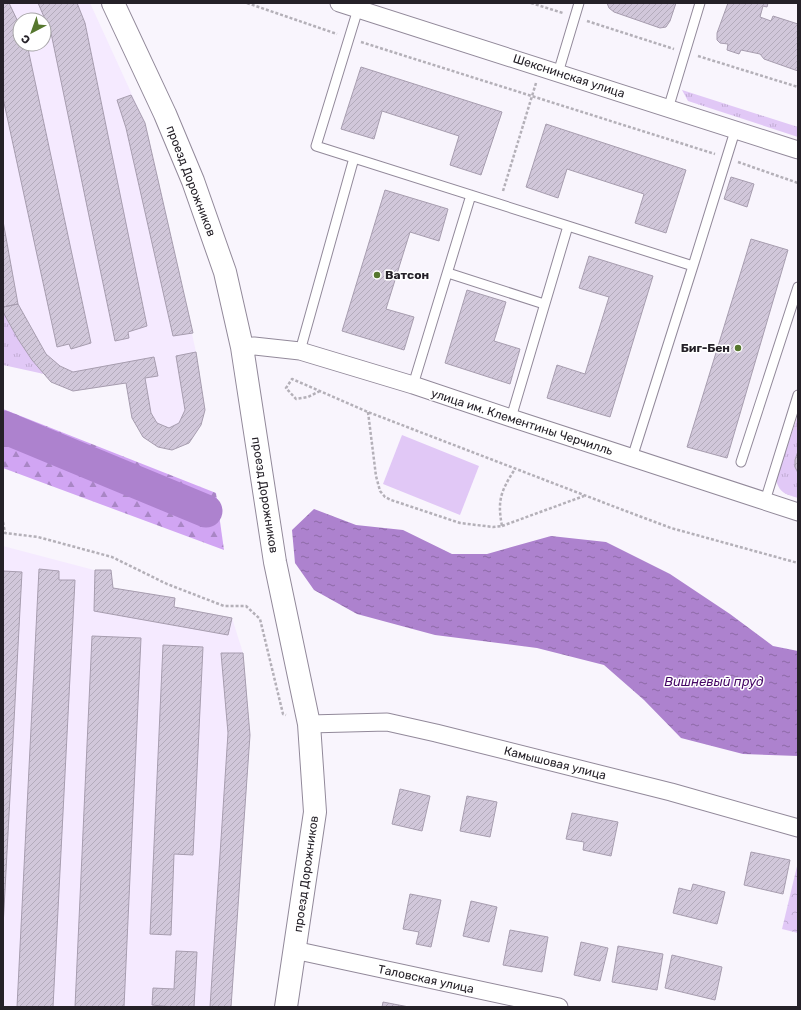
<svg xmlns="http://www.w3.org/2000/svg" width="801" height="1010" viewBox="0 0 801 1010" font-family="Rubik,sans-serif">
<defs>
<pattern id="grass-tufts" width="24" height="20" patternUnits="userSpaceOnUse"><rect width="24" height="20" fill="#e1c8f6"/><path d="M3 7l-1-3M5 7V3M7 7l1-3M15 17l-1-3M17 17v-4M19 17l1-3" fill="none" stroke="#c1acd3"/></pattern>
<pattern id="forest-firs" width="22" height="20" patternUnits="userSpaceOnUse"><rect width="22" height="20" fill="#d1a5f3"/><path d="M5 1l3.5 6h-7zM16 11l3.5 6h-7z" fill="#a986c5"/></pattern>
<pattern id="park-crowns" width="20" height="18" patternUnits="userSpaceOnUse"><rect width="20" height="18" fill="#e1c8f6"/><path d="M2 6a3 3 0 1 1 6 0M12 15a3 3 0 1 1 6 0" fill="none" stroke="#c1acd3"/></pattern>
<pattern id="water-ripples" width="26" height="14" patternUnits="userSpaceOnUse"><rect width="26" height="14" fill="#ad82ce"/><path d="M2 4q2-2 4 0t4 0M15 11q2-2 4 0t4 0" fill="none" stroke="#8d6aa7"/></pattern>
<pattern id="building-hatch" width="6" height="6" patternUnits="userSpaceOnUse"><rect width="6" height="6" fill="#d1c7da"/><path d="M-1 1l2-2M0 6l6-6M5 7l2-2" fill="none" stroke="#b3abbb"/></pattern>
</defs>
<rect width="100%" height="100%" fill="#f9f5fd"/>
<path fill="#f5eaff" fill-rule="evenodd" d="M3,3H90L145,123L196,352L205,410L201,425L189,443L158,447L143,437L131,416L126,383L73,391L51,382L32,360L18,339L3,312ZM20,20H44V44H20Z
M3,546L94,570H111L113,588L175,598L174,607L232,618L243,653L250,735L231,1007H3Z"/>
<path fill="url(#grass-tufts)" d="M682,90L798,127V137L688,101Z
M3,312C15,334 27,355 44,374L3,365Z
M798,415V451L795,461V467L798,473V498C786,494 780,494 776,480Z"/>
<path fill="url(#forest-firs)" d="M3,409L216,493L224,550L3,468Z"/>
<path fill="url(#park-crowns)" d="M798,862V933L782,929Z"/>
<path fill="#e1c8f6" d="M402,435L479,466L460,515L383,484Z"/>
<path fill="url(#water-ripples)" d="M314,509L356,525L403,530L452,554H487L551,536L606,542L670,574L730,614L773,646L798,651V756L743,754L681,738L644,700L604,665L537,648L435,635L357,614L314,590L295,563L292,530Z"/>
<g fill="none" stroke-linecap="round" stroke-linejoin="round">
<path stroke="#ad82ce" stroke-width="33" d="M3,427L206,511"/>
</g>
<path fill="url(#building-hatch)" stroke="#a79daf" d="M3,3H9L20,26V44H27L91,343L71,349L69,344L57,347L3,98Z
M38,3H77L85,23L147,326L128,332L129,338L115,341L51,33Z
M607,3H676L670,21L666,27L660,28L614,12L609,8Z
M728,3H768L767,7L763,6L760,17L771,21L773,16L798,24V71L764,59L760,54L741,50L739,54L727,50L728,44L720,43L717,40V33Z
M361,67L502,112L481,175L450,165L459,136L382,111L374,139L341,129Z
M131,95L145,123L193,333L173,336L126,128L117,100Z
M546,124L686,170L666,233L635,223L644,194L567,169L558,198L526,187Z
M731,177L754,184L747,207L724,199Z
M385,190L448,209L439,241L410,232L386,309L414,317L404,350L342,331Z
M3,221L18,304L3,307Z
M751,239L788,250L727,458L687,447Z
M589,256L653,276L610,417L547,398L557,365L585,374L609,297L579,288Z
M467,290L506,302L494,341L520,349L510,384L445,363Z
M18,304L46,354L60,366L73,372L154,357L158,376L145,378L151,413L157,423L169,428L179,423L185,410L176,356L196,352L205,410L201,425L189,443L172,450L158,447L143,437L132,418L126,383L73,391L51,382L32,360L18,339L3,312V307Z
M798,451V473L795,467V460Z
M39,569L59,571V580H75L53,1007H17Z
M95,570H111L113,588L175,598L174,607L232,618L228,635L94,611Z
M3,571L22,572L3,927Z
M92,636L141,638L124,1007H75Z
M163,645L203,647L193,855L174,854L171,935L150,934Z
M221,653H243L250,735L231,1007H210L228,733Z
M400,789L430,796L422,831L392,824Z
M467,796L497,802L490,837L460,831Z
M572,813L618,822L611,856L583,850L584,842L566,839Z
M751,852L790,860L783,894L744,885Z
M693,884L725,892L717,924L673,913L679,888L691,891Z
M410,894L441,900L431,947L416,944L419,932L403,929Z
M471,901L497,907L489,942L463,936Z
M510,930L548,937L542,972L503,965Z
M581,942L608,948L600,981L574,975Z
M618,946L663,954L657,990L612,982Z
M176,951L197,952L194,1007H173L152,1005L153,988L174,989Z
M672,955L722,967L715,1000L665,988Z
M383,1002L409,1007H382Z"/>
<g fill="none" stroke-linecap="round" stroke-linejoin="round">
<g stroke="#92899a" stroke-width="11">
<path id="service" d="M358,9L316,146L568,226L693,266L632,458
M558,73L579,3
M668,109L700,3
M693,266L735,131
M448,273L544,304
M300,351L354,158
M413,385L471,195
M511,418L568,226
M741,462L798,287
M765,501L798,395"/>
</g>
<g stroke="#92899a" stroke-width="19">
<path id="minor" d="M339,3L798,150
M242,347L254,346L300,351L413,385L511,418L798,512
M309,724L387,722L436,733L671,792L798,828
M294,950L559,1007"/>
</g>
<g stroke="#92899a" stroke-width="24">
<path id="secondary" d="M113,3L165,114L193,181L225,272L242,347L275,562L309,724L315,812L286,1007"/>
</g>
<path stroke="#b4b0b8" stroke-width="2.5" stroke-dasharray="3 2" stroke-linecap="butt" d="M247,3L337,34
M531,3L563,13
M587,21L674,49
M361,42L715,154
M698,56L798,87
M738,162L798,183
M503,191L536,83
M320,391L308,397L296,399L286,388L292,379L368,412L623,510L671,528L798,563
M368,412L376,476L380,491L385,497L391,500L460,523L493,527L502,526C497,500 501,491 515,469
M3,522L5,533L38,537L112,557L167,584L224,606H246L260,619L283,714L286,715
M502,526L584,496"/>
<use href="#service" stroke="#fff" stroke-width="9"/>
<use href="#minor" stroke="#fff" stroke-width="17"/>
<use href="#secondary" stroke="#fff" stroke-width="22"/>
</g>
<g fill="#56772e" stroke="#fff" stroke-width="1.5">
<circle cx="377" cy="275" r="4"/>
<circle cx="738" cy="348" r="4"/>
</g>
<g text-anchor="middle" stroke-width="3" stroke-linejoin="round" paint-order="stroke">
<g font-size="12" fill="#252128" stroke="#fff">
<text transform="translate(569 76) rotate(18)" y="4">Шекснинская улица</text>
<text transform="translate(191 181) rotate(69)" y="4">проезд Дорожников</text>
<text transform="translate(522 422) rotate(18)" y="4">улица им. Клементины Черчилль</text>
<text transform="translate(265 495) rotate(81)" y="4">проезд Дорожников</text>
<text transform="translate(555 763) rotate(14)" y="4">Камышовая улица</text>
<text transform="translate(306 874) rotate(-82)" y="4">проезд Дорожников</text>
<text transform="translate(426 979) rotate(12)" y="4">Таловская улица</text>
</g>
<g font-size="12" font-weight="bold" fill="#252128" stroke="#fff" text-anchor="start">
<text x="385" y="279">Ватсон</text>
<text x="730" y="352" text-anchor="end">Биг-Бен</text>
</g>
<g font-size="13" font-style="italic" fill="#460766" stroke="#fff">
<text x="714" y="686">Вишневый пруд</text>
</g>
</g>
<rect width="801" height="1010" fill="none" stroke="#252128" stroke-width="8"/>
<g transform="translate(32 32) rotate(221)"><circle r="19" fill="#ffffff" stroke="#a8a6a9"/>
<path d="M0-3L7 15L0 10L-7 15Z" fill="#56772e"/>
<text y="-6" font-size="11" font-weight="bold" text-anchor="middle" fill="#252128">С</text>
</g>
</svg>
